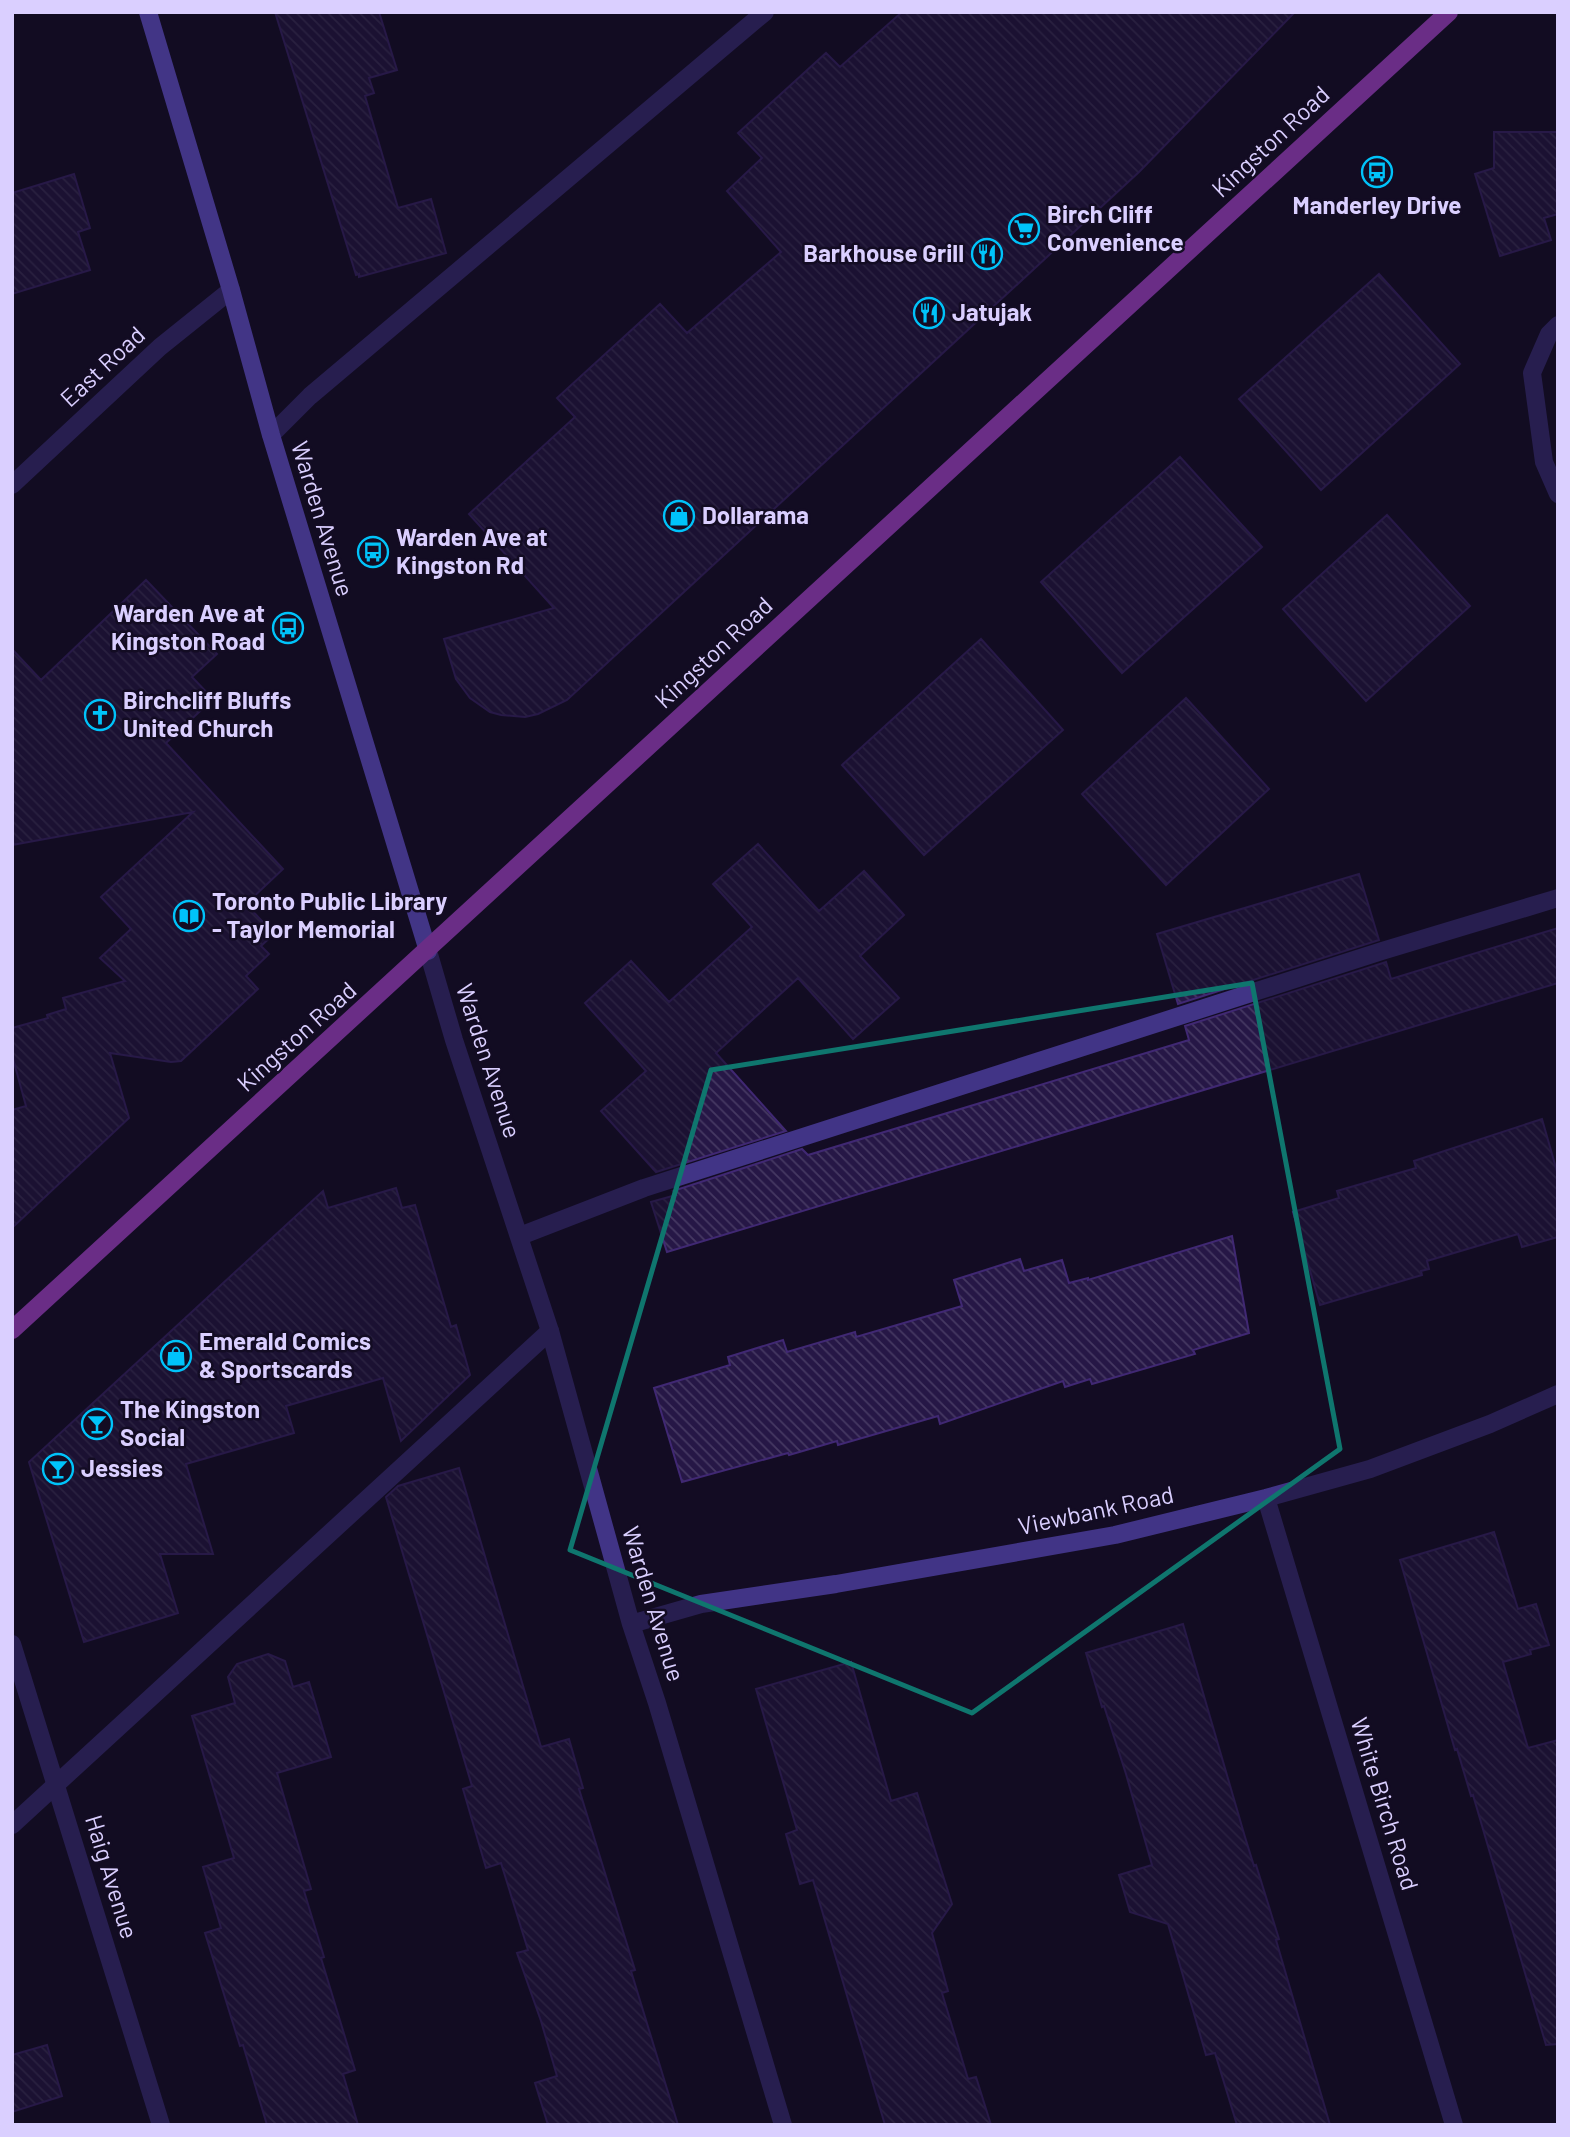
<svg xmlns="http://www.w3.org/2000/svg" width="1570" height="2137" viewBox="0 0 1570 2137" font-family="Barlow,sans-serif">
<defs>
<pattern id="building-back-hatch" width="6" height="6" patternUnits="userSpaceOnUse" patternTransform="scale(1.75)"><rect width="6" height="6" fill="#261746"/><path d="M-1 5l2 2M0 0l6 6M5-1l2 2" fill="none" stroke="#453862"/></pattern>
</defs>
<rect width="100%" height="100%" fill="#130c23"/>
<path fill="url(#building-back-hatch)" stroke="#402873" stroke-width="2" d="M275,12H379L397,70L369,78L374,93L365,96L398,208L431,199L446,253L359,277V274L356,275Z
M902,12H1295L1139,172L567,700L538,714L525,717L501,715L490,712L470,698L456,679L444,639L554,608L469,514L575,417L557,398L660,304L687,333L781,252L727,191L762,158L738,133L826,53L840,67Z
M1494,132H1558V214L1544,218L1551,240L1500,256L1475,174L1494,168Z
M74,174L90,228L78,232L90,270L12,294V193Z
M1379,274L1460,364L1321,490L1239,399Z
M1180,457L1262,547L1122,673L1041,582Z
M1387,515L1470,606L1366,701L1283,609Z
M146,580L217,654L192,677L213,699L166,743L283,869L246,904L274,934L261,946L269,954L246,976L258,989L181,1061L171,1062L110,1053L129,1118L12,1228V1110L26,1106L12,1055V1028L48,1018L47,1015L66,1009L63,998L125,981L100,958L131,929L101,897L193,812L12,845V649L41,680Z
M981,639L1063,730L924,855L842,765Z
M1186,698L1269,789L1166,885L1082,794Z
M758,844L819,911L864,871L904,915L860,956L899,998L853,1039L798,978L716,1053L786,1131L656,1172L601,1111L646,1071L585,1003L631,961L669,1002L752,927L713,884Z
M1359,874L1379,940L1178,1004L1157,934Z
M1558,928V983L667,1252L651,1202L676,1195L673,1191L802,1149L808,1155L1189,1040L1185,1026L1386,962L1391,979Z
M1542,1119L1558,1175V1237L1522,1247L1518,1234L1427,1261L1429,1269L1421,1271L1422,1275L1320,1305L1293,1212L1339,1198L1337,1191L1416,1168L1414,1161Z
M396,1188L402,1208L415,1205L451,1327L456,1325L470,1375L401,1441L383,1378L286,1406L294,1433L186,1464L213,1554H160L178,1613L84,1642L29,1462L323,1191L328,1208Z
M1232,1236L1249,1333L1193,1350L1195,1354L1092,1384L1090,1379L1065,1387L1063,1381L940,1424L938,1416L838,1445L837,1441L789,1455L788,1453L682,1482L654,1388L730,1365L728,1357L783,1340L787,1352L855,1332L856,1337L962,1306L954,1280L1020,1259L1024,1271L1062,1260L1069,1283L1088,1278V1280Z
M459,1468L541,1747L569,1739L583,1788L579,1789L626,1941L635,1970L631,1971L678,2125H548L535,2083L557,2076L541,2021L517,1953L528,1950L501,1863L486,1868L463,1789L472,1786L386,1497L398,1486Z
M1494,1532L1518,1609L1536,1604L1549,1645L1530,1650L1531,1654L1503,1662L1528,1748L1558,1740V2044L1546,2045L1473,1795L1471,1796L1457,1749L1455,1750L1400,1560Z
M1183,1624L1245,1837L1254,1866L1256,1865L1279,1939L1276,1940L1330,2125H1237L1215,2053L1206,2055L1168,1924L1130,1912L1119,1875L1152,1865L1126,1774L1104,1706L1102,1707L1086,1653Z
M268,1654L285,1661L293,1687L309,1682L331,1757L277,1773L311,1889L304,1891L324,1957L321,1958L355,2070L343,2074L358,2125H267L243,2045L240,2046L205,1933L221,1928L203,1867L234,1858L192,1716L235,1703L228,1677L237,1664Z
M851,1662L891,1801L917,1793L952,1904L932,1933L948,1991L942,1993L968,2079L976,2077L991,2125H885L813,1880L800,1884L786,1834L797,1830L756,1689Z
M47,2045L62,2096L12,2112V2055Z"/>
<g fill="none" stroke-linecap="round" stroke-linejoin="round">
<path stroke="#413486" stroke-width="18" d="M271,435L310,396L765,12
M520,1236L644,1188L1382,951L1558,898
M12,1825L550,1331"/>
<path stroke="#413486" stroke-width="18" d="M1558,325L1549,334L1532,373L1544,462L1558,494
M12,485L160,347L231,290
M428,951L454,1040L550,1331L631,1624L657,1703L783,2125
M1266,1498L1454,2125
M631,1624L701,1604L836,1584L1115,1535L1266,1498L1370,1469L1490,1424L1558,1394
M12,1644L161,2125"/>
<path stroke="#7c66ff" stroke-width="18" d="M148,12L231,290L271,435L428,951"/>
<path stroke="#d456ff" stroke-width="18" d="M12,1330L1449,12"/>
</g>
<path d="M0 0H1570V2137H0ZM1252,983L1340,1449L972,1713L570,1550L711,1070Z" fill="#130c23" fill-opacity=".55" fill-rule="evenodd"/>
<path fill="none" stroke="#0f766e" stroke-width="5" stroke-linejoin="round" d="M1252,983L1340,1449L972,1713L570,1550L711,1070Z"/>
<defs>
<g id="bus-ring" transform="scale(1.575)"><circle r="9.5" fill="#130c23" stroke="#00c3fa" stroke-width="1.5"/><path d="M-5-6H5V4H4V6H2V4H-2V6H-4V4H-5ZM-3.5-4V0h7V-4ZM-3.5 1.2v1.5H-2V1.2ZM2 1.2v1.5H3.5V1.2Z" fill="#00c3fa"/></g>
<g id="supermarket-ring" transform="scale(1.575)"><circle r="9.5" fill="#130c23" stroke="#00c3fa" stroke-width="1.5"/><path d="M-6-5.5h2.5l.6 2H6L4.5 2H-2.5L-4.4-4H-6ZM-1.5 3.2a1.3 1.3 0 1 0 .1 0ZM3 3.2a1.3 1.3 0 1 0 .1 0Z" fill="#00c3fa"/></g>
<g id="restaurant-ring" transform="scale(1.575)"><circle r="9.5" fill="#130c23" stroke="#00c3fa" stroke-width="1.5"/><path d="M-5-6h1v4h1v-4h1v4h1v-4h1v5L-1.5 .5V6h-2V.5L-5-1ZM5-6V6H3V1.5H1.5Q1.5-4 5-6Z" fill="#00c3fa"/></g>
<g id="shop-ring" transform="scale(1.575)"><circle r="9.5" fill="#130c23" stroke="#00c3fa" stroke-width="1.5"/><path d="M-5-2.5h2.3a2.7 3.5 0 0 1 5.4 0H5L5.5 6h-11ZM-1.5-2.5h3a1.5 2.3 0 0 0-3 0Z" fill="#00c3fa"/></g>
<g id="church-ring" transform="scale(1.575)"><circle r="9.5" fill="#130c23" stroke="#00c3fa" stroke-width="1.5"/><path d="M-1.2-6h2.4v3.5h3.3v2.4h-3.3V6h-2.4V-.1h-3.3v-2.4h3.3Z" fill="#00c3fa"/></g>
<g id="library-ring" transform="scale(1.575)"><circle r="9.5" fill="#130c23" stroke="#00c3fa" stroke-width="1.5"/><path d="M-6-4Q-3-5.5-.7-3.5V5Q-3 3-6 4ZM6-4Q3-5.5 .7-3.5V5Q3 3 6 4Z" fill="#00c3fa"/></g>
<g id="bar-ring" transform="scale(1.575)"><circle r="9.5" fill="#130c23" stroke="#00c3fa" stroke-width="1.5"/><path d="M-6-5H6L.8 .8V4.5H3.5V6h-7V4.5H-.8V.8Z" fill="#00c3fa"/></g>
</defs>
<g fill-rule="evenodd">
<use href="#bus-ring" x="1377" y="172"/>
<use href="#supermarket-ring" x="1024" y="229"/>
<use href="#restaurant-ring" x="987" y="254"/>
<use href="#restaurant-ring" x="929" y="313"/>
<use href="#shop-ring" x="679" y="516"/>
<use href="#bus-ring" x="373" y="552"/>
<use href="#bus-ring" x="288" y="628"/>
<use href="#church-ring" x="100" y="715"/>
<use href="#library-ring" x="189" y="916"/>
<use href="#shop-ring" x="176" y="1356"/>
<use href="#bar-ring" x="97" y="1424"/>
<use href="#bar-ring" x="58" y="1469"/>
</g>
<g text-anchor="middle" stroke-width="5" stroke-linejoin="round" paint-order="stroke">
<g font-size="24" fill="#dacfff" stroke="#130c23">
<text transform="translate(1271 142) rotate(-43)" y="8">Kingston Road</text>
<text transform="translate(103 367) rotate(-43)" y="8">East Road</text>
<text transform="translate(322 519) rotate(73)" y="8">Warden Avenue</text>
<text transform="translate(714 653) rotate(-43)" y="8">Kingston Road</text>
<text transform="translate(297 1037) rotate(-42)" y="8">Kingston Road</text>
<text transform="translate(488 1061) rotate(72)" y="8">Warden Avenue</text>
<text transform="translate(1096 1511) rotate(-12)" y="8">Viewbank Road</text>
<text transform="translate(653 1604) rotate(73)" y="8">Warden Avenue</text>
<text transform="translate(1384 1804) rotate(73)" y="8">White Birch Road</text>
<text transform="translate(111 1877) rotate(73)" y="8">Haig Avenue</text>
</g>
<g font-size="24" font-weight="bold" fill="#dacfff" stroke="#130c23" text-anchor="start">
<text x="1377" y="214" text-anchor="middle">Manderley Drive</text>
<text x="1047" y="223">Birch Cliff<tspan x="1047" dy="28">Convenience</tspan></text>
<text x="964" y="262" text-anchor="end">Barkhouse Grill</text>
<text x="952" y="321">Jatujak</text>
<text x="702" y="524">Dollarama</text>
<text x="396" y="546">Warden Ave at<tspan x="396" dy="28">Kingston Rd</tspan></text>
<text x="265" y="622" text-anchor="end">Warden Ave at<tspan x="265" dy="28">Kingston Road</tspan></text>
<text x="123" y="709">Birchcliff Bluffs<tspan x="123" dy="28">United Church</tspan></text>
<text x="212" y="910">Toronto Public Library<tspan x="212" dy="28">- Taylor Memorial</tspan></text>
<text x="199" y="1350">Emerald Comics<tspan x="199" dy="28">&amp; Sportscards</tspan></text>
<text x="120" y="1418">The Kingston<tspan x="120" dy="28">Social</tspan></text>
<text x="81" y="1477">Jessies</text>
</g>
</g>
<rect width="1570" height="2137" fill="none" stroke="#dacfff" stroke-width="28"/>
</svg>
